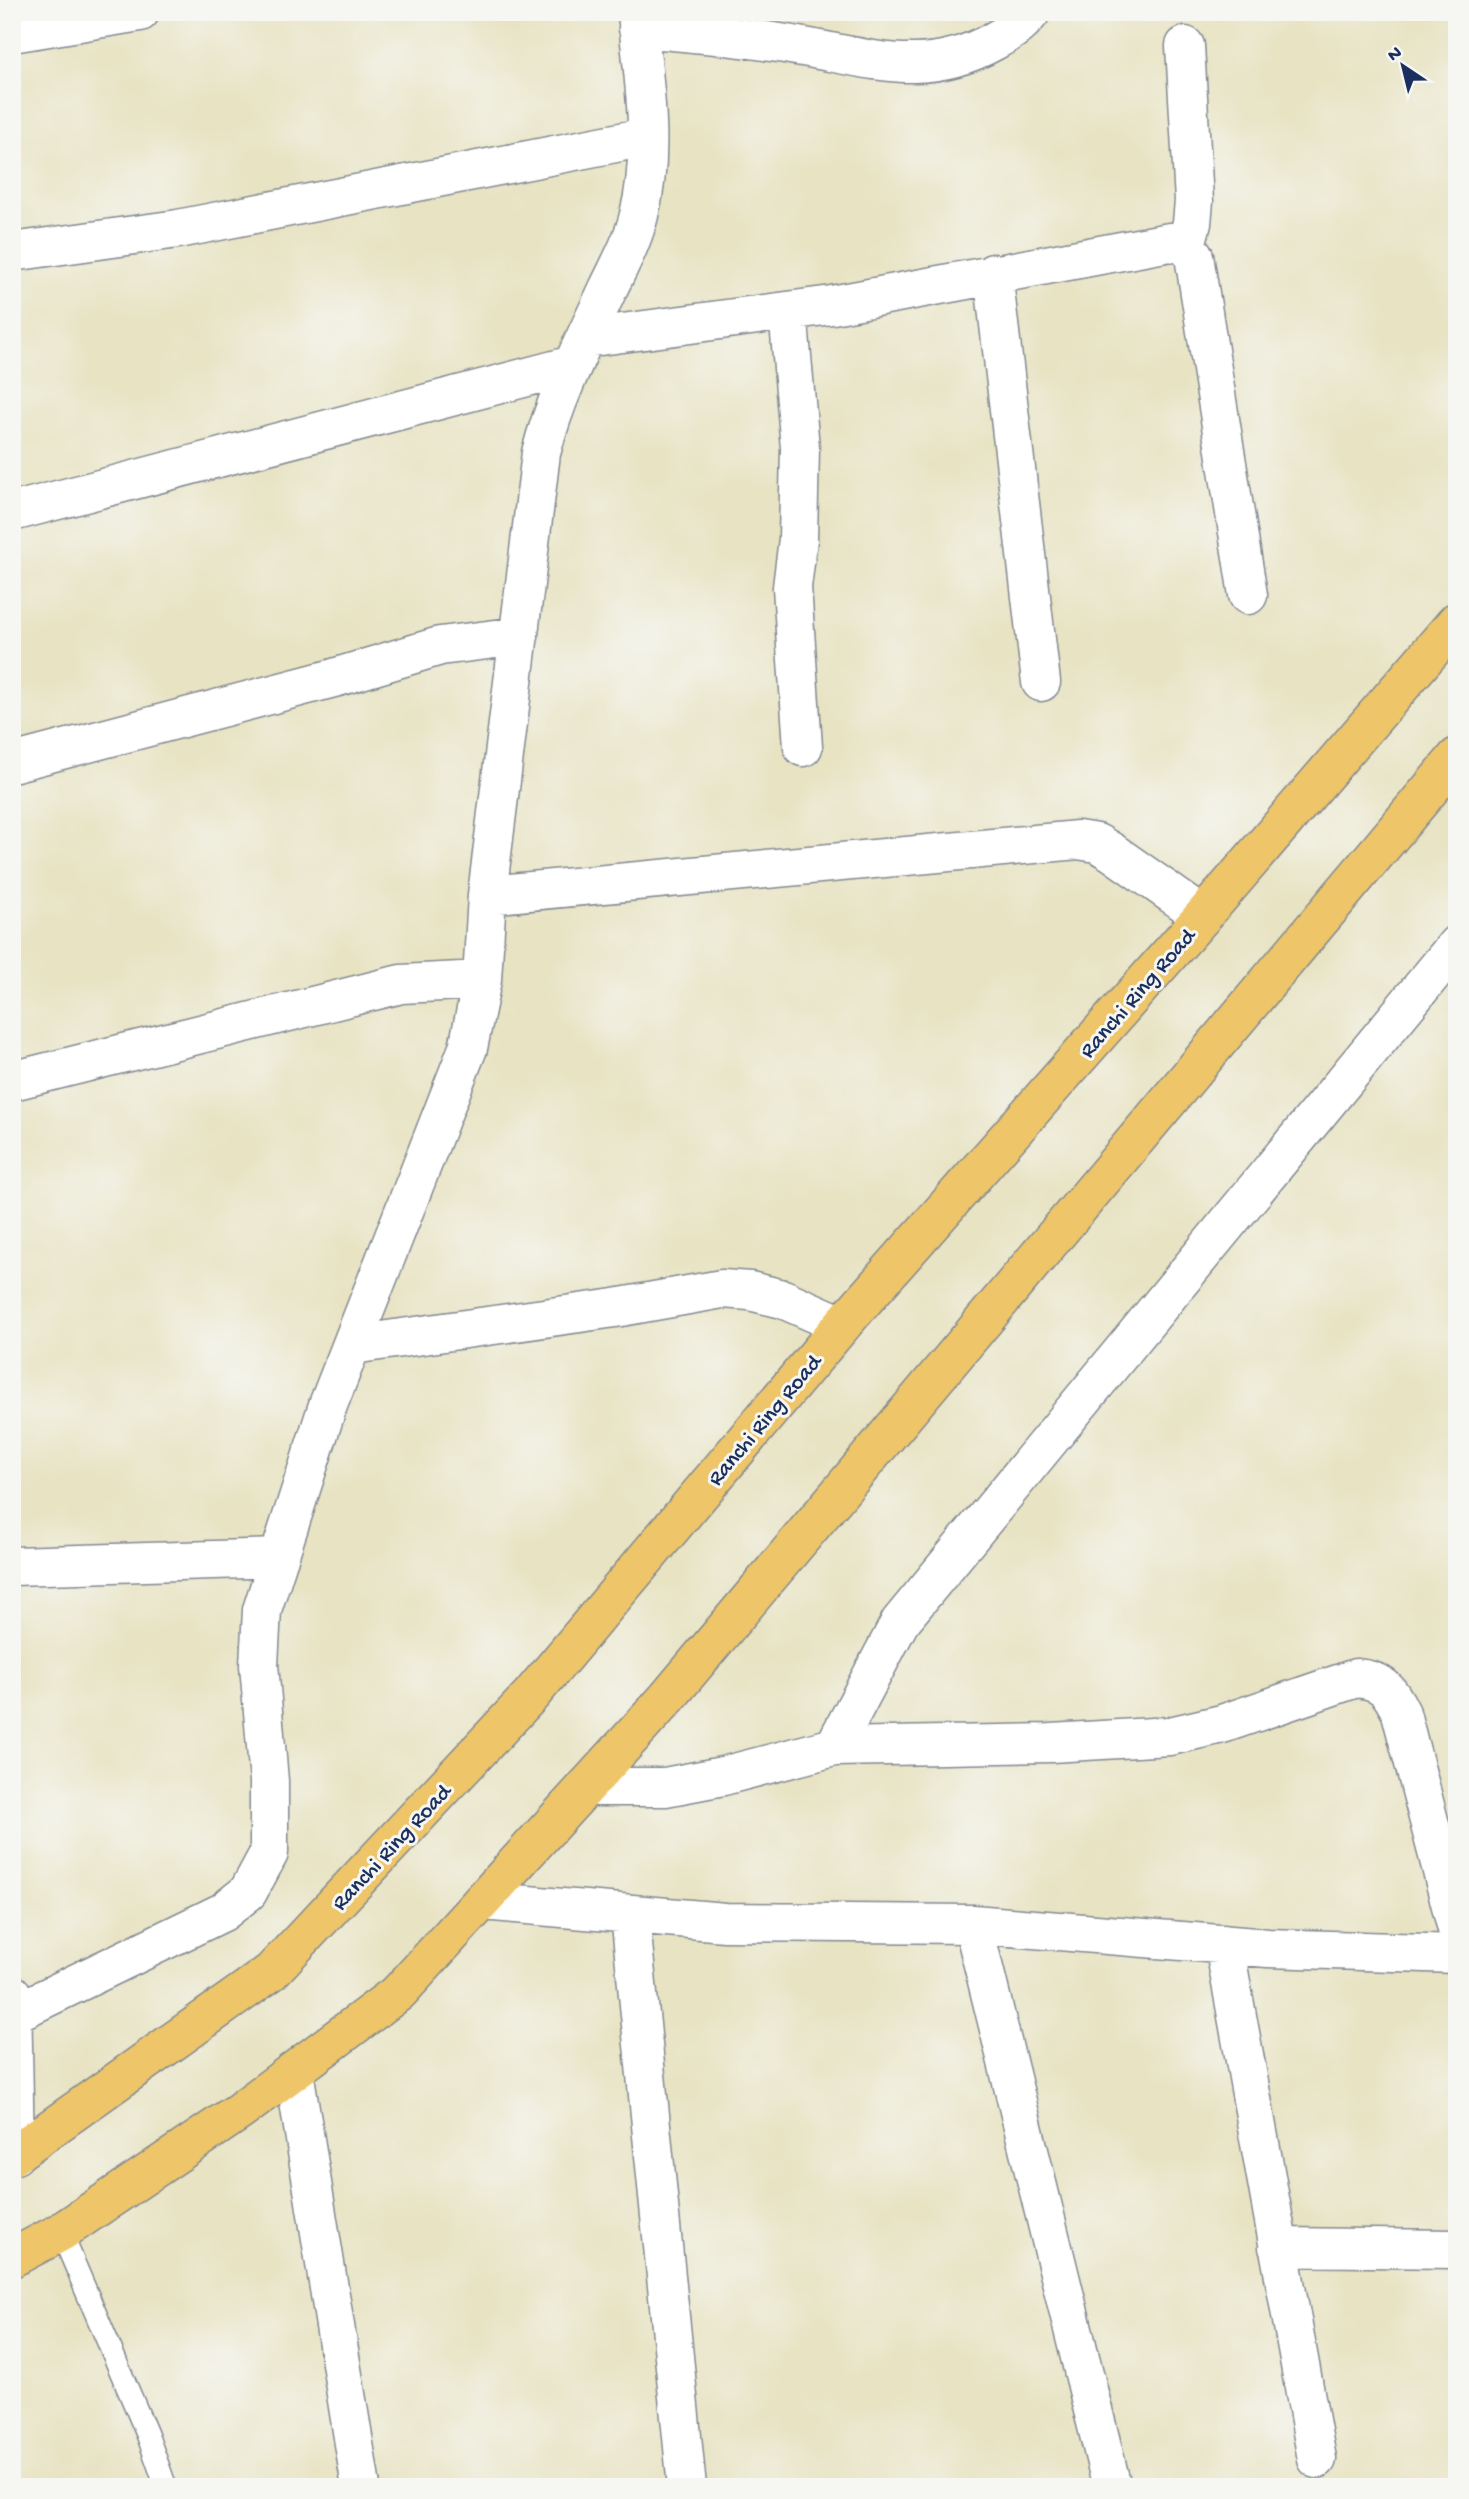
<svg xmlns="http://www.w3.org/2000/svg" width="1469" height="2499" viewBox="0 0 1469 2499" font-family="'Gochi Hand',sans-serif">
<rect width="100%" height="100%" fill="#f6f6f2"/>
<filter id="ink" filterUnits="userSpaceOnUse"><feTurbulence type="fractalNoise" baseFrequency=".0143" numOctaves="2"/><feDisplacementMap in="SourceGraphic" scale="14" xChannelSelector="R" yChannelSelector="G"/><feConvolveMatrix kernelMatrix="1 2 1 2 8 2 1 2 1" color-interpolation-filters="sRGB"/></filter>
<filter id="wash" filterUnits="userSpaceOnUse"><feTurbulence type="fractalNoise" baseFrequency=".00686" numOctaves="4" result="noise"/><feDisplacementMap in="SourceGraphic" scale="28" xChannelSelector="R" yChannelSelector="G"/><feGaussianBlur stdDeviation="1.57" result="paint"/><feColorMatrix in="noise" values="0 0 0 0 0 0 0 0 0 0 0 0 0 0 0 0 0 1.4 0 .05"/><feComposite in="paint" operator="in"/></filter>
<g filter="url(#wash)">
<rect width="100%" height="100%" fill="#e8e3c3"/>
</g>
<g filter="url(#ink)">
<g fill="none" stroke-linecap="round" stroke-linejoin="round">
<g stroke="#828990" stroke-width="24">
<path id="service" d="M61,2232L147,2434L166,2487"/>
</g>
<g stroke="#828990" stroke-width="41">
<path id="minor" d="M638,28C693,33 748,37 803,47C873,59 926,79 994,41C1009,33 1020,26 1031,12
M12,33L140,12
M1185,46L1194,201L1192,223L1186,245
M12,252L178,229L646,137
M993,273L1041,682
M788,311L800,448L798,539L792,587L803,747
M585,338L832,305L1170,242L1186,245L1194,256L1248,595
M12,512L573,365
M12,763L334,678L440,646L519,636
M487,895L1078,840L1097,843L1112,852L1203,916
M12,1081L401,984L482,980
M352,1345L615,1308L722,1289L750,1291L783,1299L842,1325
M12,1566L279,1558
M834,1747L900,1622L1457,944
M586,1787H665L723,1776L834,1747L1051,1743L1170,1736L1222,1724L1356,1678C1382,1680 1390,1690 1401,1713L1457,1929
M482,1901L725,1922L973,1924L1268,1948L1457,1954
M630,1914L687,2487
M973,1924L1112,2487
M1224,1944L1317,2459
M12,1994L15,2155
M13,2014L223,1912L248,1892L269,1853V1781L259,1665L262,1610L328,1405L468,1048L482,980L487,895L541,453C556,395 583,343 608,289C619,266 633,241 639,215C656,150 643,78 637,12
M294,2071L361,2487
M1278,2247L1457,2249"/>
</g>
<g stroke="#828990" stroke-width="41">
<path id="primary" d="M12,2156L271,1972L531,1695L842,1325L1203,916L1457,621
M12,2258L61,2232L240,2111L399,1992L667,1698L1457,757"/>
</g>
<use href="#service" stroke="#fff" stroke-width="21"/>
<use href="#minor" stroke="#fff" stroke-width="38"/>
<use href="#primary" stroke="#eec569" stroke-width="38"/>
</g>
</g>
<g text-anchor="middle" stroke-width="6" stroke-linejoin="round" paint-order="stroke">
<g font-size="23" fill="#1b2f5e" stroke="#f6f6f2">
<text transform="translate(1136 992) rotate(-49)" y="8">Ranchi Ring Road</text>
<text transform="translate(763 1419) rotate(-50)" y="8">Ranchi Ring Road</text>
<text transform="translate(390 1846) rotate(-47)" y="8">Ranchi Ring Road</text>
</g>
</g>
<rect width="1469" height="2499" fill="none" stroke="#f6f6f2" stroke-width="42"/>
<g transform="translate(1403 66) rotate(325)" stroke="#f6f6f2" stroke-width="5" paint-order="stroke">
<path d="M0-5L12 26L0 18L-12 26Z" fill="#1b2f5e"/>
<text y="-10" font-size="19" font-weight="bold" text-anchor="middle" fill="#1b2f5e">N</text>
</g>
</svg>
